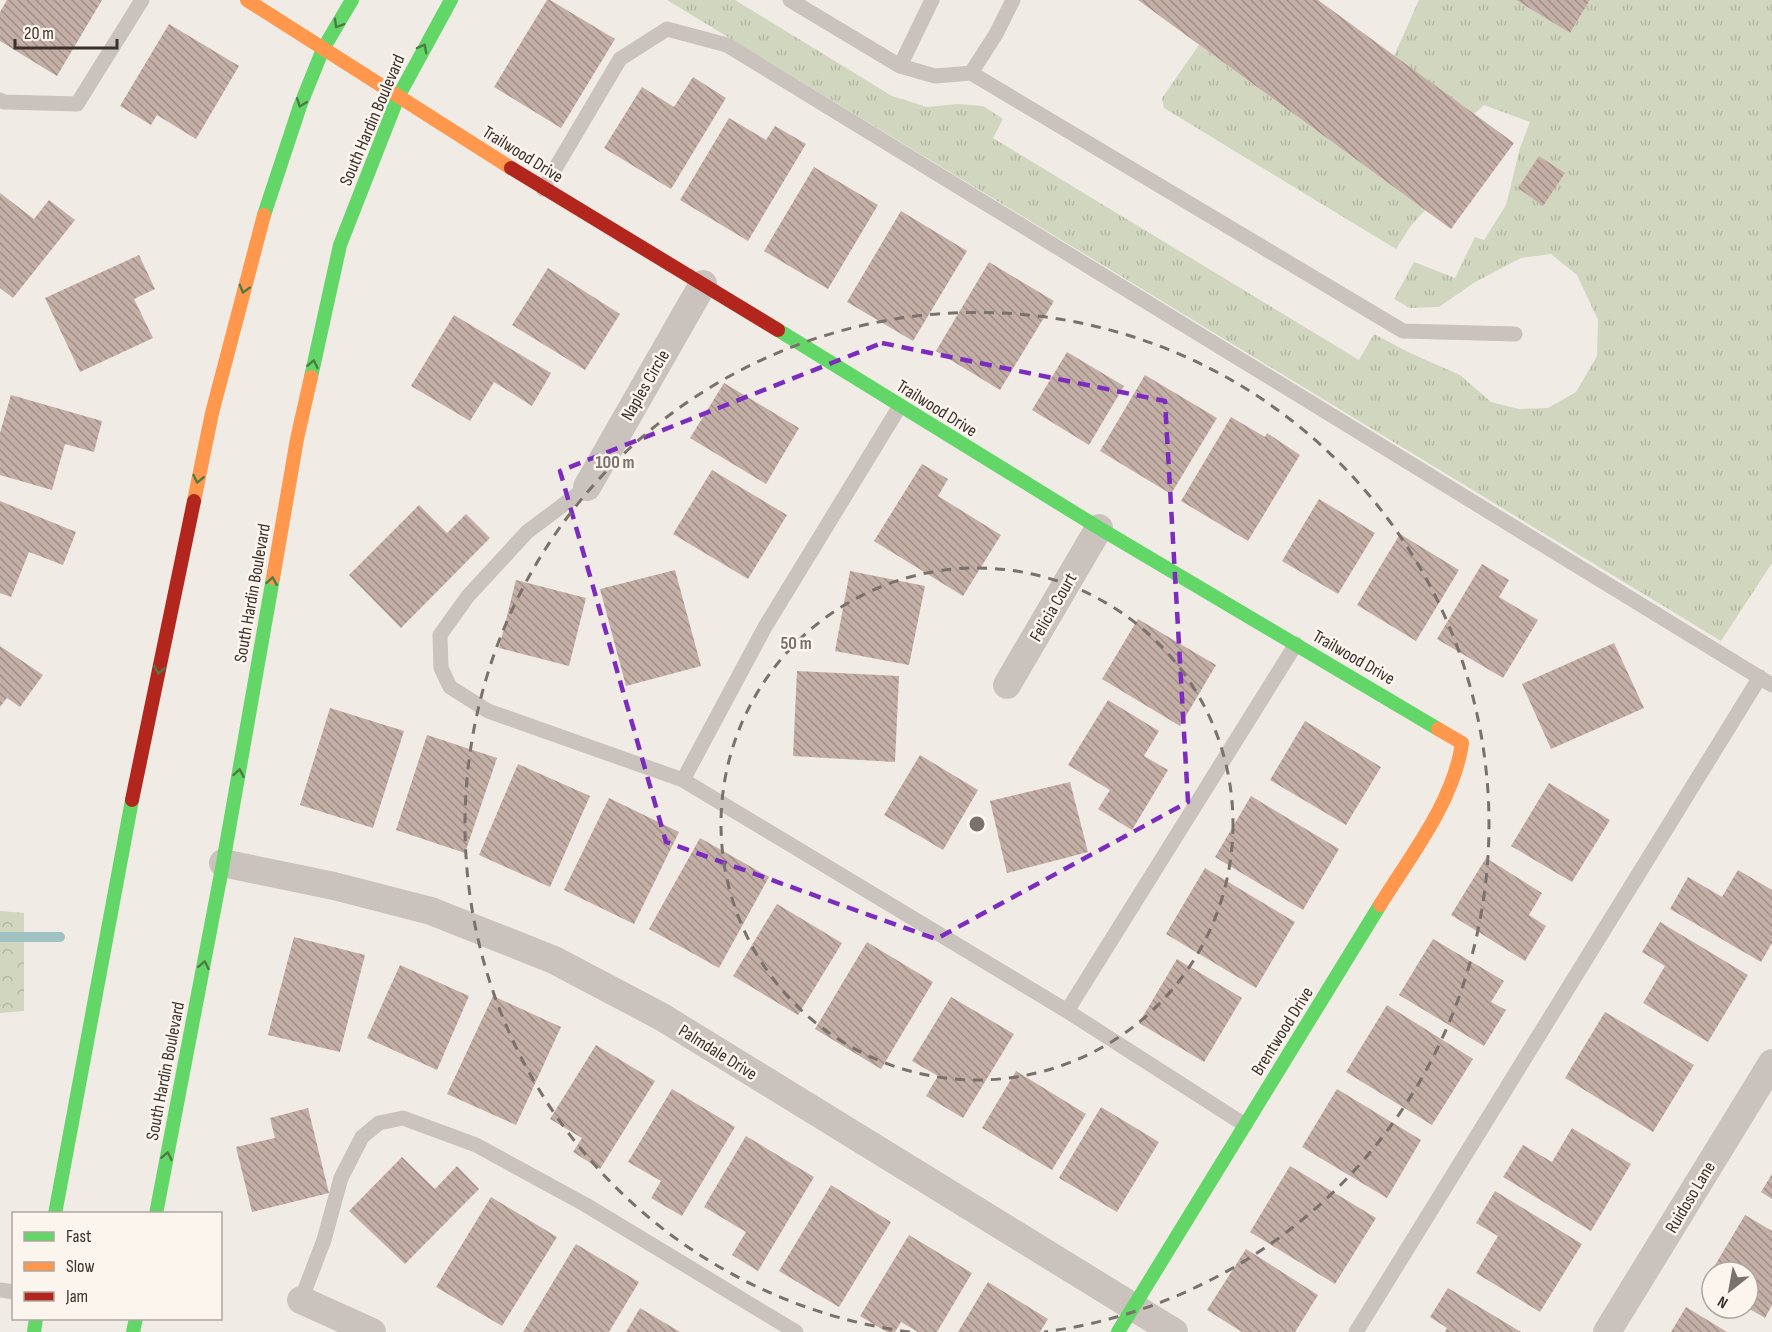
<svg xmlns="http://www.w3.org/2000/svg" width="1772" height="1332" viewBox="0 0 1772 1332" font-family="'Sofia Sans Condensed',sans-serif">
<defs>
<pattern id="grass-tufts" width="24" height="20" patternUnits="userSpaceOnUse" patternTransform="scale(1.5)"><rect width="24" height="20" fill="#d1d6be"/><path d="M3 7l-1-3M5 7V3M7 7l1-3M15 17l-1-3M17 17v-4M19 17l1-3" fill="none" stroke="#b4b8a3"/></pattern>
<pattern id="forest-crowns" width="20" height="18" patternUnits="userSpaceOnUse" patternTransform="scale(1.5)"><rect width="20" height="18" fill="#d1d6be"/><path d="M2 6a3 3 0 1 1 6 0M12 15a3 3 0 1 1 6 0" fill="none" stroke="#b4b8a3"/></pattern>
<pattern id="building-back-hatch" width="6" height="6" patternUnits="userSpaceOnUse" patternTransform="scale(1.5)"><rect width="6" height="6" fill="#c4afa6"/><path d="M-1 5l2 2M0 0l6 6M5-1l2 2" fill="none" stroke="#a08f87"/></pattern>
</defs>
<rect width="100%" height="100%" fill="#f0ebe5"/>
<path fill="url(#grass-tufts)" d="M667,0H735L892,96L927,107L957,104L983,106L1003,119L993,138L1359,360L1374,334L1410,353L1460,375L1491,402L1519,409L1548,408L1576,392L1597,356L1598,320L1577,275L1551,254L1521,258L1475,282L1439,307L1410,308L1394,299L1414,262L1455,278L1475,237L1484,240L1506,205L1520,148L1530,122L1484,105L1474,114L1394,56L1419,0H1516L1570,33L1590,0H1772V563L1721,641Z
M1199,45L1425,210L1410,227L1396,249L1164,108L1162,98Z"/>
<path fill="url(#forest-crowns)" d="M0,911L24,913V1011L0,1013Z"/>
<g fill="none" stroke-linecap="round" stroke-linejoin="round">
<path stroke="#a0c2c2" stroke-width="10" d="M0,937H60"/>
</g>
<path fill="url(#building-back-hatch)" d="M7,0H102L57,76L0,41V12Z
M547,0H550L615,39L561,128L494,87Z
M1138,0H1318L1514,143L1451,229Z
M1516,0H1590L1570,33Z
M169,24L239,66L196,139L157,115L151,125L120,106Z
M693,77L726,98L671,189L604,148L642,87L674,107Z
M729,118L766,140L775,126L806,144L748,241L680,200Z
M1539,156L1565,173L1543,206L1518,188Z
M814,167L878,205L828,289L764,251Z
M0,193L34,219L49,200L75,220L13,298L0,288Z
M901,211L967,251L913,341L847,302Z
M139,255L155,289L134,299L153,338L80,372L45,298Z
M989,262L1054,301L1000,390L936,351Z
M548,268L620,314L585,370L512,325Z
M454,315L551,373L532,406L494,382L470,421L411,386Z
M1067,352L1124,386L1089,445L1032,410Z
M1145,375L1217,418L1171,494L1100,451Z
M724,383L799,428L766,484L690,438Z
M11,395L102,421L94,452L65,444L52,490L0,475V433Z
M1231,417L1265,437L1267,433L1300,455L1248,541L1181,501Z
M922,464L948,479L938,496L1001,535L963,596L874,541Z
M712,470L787,515L748,579L673,534Z
M1319,499L1375,533L1338,594L1282,561Z
M0,501L76,532L63,565L29,552L11,597L0,593Z
M419,505L447,533L466,514L490,538L401,628L349,575Z
M1400,534L1459,570L1416,641L1357,605Z
M1482,564L1509,580L1499,597L1538,620L1503,678L1437,639Z
M675,570L701,666L626,686L600,589Z
M850,571L925,586L909,665L835,651Z
M516,580L586,598L569,666L499,648Z
M1138,619L1216,665L1180,726L1102,679Z
M1614,643L1644,708L1551,749L1522,684Z
M0,646L43,675L20,707L7,698L0,707Z
M797,671L899,676L895,762L793,756Z
M1108,700L1159,731L1144,756L1168,770L1132,830L1098,809L1110,790L1068,765Z
M330,708L404,731L373,828L300,805Z
M1305,721L1381,767L1346,825L1270,780Z
M427,735L497,758L465,853L396,830Z
M920,755L978,790L943,850L884,815Z
M518,764L590,796L550,887L479,855Z
M1070,782L1088,852L1007,873L990,801Z
M1549,783L1610,820L1572,882L1511,846Z
M1251,796L1339,849L1303,910L1215,857Z
M609,798L679,832L634,924L564,890Z
M700,838L769,877L719,968L649,929Z
M1486,858L1542,893L1529,915L1546,926L1525,961L1451,915Z
M1205,868L1295,922L1256,988L1166,934Z
M1738,870L1772,890V943L1761,962L1670,909L1688,877L1722,897Z
M777,904L842,943L798,1015L733,976Z
M1660,922L1748,975L1708,1042L1643,1003L1665,966L1642,952Z
M294,937L365,955L340,1052L268,1035Z
M1433,939L1504,981L1491,1002L1506,1010L1484,1046L1399,995Z
M867,942L933,982L881,1069L815,1029Z
M1177,959L1242,998L1204,1062L1139,1023Z
M400,965L469,996L437,1070L367,1038Z
M493,996L561,1027L516,1125L447,1094Z
M951,997L1014,1034L963,1118L926,1096L938,1076L912,1061Z
M1387,1005L1473,1059L1432,1125L1346,1072Z
M1605,1012L1694,1065L1653,1132L1565,1078Z
M596,1045L655,1081L600,1169L573,1152L582,1138L550,1119Z
M1016,1071L1086,1114L1052,1170L982,1128Z
M672,1089L735,1127L682,1216L651,1198L661,1181L628,1162Z
M1337,1089L1421,1140L1387,1198L1302,1147Z
M1101,1107L1159,1142L1117,1212L1059,1178Z
M308,1108L329,1193L252,1212L236,1147L275,1138L270,1118Z
M1572,1128L1631,1164L1591,1231L1503,1177L1523,1145L1552,1162Z
M746,1136L814,1177L758,1271L732,1255L746,1232L704,1207Z
M402,1157L435,1189L457,1166L479,1189L405,1264L349,1211Z
M1290,1166L1376,1218L1335,1284L1250,1232Z
M1772,1174V1199L1761,1192Z
M831,1185L891,1222L839,1307L779,1271Z
M1495,1191L1582,1244L1540,1312L1476,1273L1498,1236L1476,1223Z
M491,1197L557,1237L502,1326L436,1287Z
M1745,1215L1772,1231V1305L1765,1318L1748,1308V1272H1712V1286L1705,1282Z
M909,1235L972,1273L937,1332H918L901,1322L895,1332H887L860,1316Z
M576,1244L639,1282L609,1332H523Z
M1246,1249L1318,1295L1295,1332H1242L1207,1310Z
M988,1282L1048,1319L1040,1332H958Z
M1448,1288L1521,1332H1445L1447,1328L1430,1317Z
M1686,1307L1727,1332H1671Z
M640,1308L680,1332H626Z"/>
<g fill="none" stroke-linecap="round" stroke-linejoin="round">
<path stroke="#cac3bd" stroke-width="15" d="M790,0L900,66L935,76L971,73L996,34L1013,0
M900,66L932,0
M971,73L1403,331L1515,334
M0,100L4,102L77,104L142,0
M543,189L620,59L667,29L727,45L1772,685
M587,487L527,532L468,596L440,635L441,668L450,687L488,711L683,780L1067,1011L1245,1125
M683,780L765,627L900,406
M1067,1011L1296,644
M0,1290L14,1292
M301,1300L324,1240L341,1178L362,1137L379,1123L403,1118L476,1145L586,1205L796,1332
M1356,1332L1760,677"/>
<path stroke="#cac3bd" stroke-width="28" d="M587,487L703,284
M1007,685L1099,528
M223,863L334,886L431,911L554,960L662,1017L1174,1332
M301,1300L372,1332
M1607,1332L1772,1063"/>
<path stroke="#63d668" stroke-width="14" d="M264,215L300,106L323,49L352,0
M778,330L1099,528L1438,729
M311,377L340,245L398,97L451,0
M55,1214L132,800
M156,1214L223,863L273,578
M34,1332L36,1318
M133,1332L136,1318
M1118,1332L1380,905"/>
<path stroke="#ff974d" stroke-width="14" d="M247,0L511,168
M194,501L212,413L264,215
M273,578L297,439L311,377
M1380,905C1411,855 1454,801 1462,743L1438,729"/>
<path stroke="#b3261e" stroke-width="14" d="M511,168L778,330
M132,800L194,501"/>
</g>
<defs><path id="oneway-chevron" d="M-2-3.5L2.5 0L-2 3.5" fill="none" stroke-width="1.6" stroke-linecap="round" stroke-linejoin="round" transform="scale(1.5)"/></defs>
<g stroke="#4d7b46">
<use href="#oneway-chevron" transform="translate(338 24) rotate(120)"/>
<use href="#oneway-chevron" transform="translate(423 48) rotate(-62)"/>
<use href="#oneway-chevron" transform="translate(301 103) rotate(111)"/>
<use href="#oneway-chevron" transform="translate(244 289) rotate(105)"/>
<use href="#oneway-chevron" transform="translate(313 364) rotate(-78)"/>
<use href="#oneway-chevron" transform="translate(198 479) rotate(102)"/>
<use href="#oneway-chevron" transform="translate(272 581) rotate(-80)"/>
<use href="#oneway-chevron" transform="translate(159 670) rotate(102)"/>
<use href="#oneway-chevron" transform="translate(239 773) rotate(-80)"/>
<use href="#oneway-chevron" transform="translate(204 965) rotate(-79)"/>
<use href="#oneway-chevron" transform="translate(167 1156) rotate(-79)"/>
</g>
<path fill="none" stroke="#7b2cbf" stroke-width="4.5" stroke-dasharray="12 8" stroke-linejoin="round" d="M882,343L1165,401L1188,802L936,939L666,842L560,471Z"/>
<g fill="none" stroke="#7a716c" stroke-width="3" stroke-dasharray="10 8">
<circle cx="977" cy="824" r="256"/>
<path d="M910 1332A512 512 0 1 1 1044 1332"/>
</g>
<g text-anchor="middle" stroke-width="5" stroke-linejoin="round" paint-order="stroke">
<g font-size="18" fill="#3b302b" stroke="#fbf5ee">
<text transform="translate(372 120) rotate(-67)" y="6">South Hardin Boulevard</text>
<text transform="translate(523 154) rotate(32)" y="6">Trailwood Drive</text>
<text transform="translate(645 385) rotate(-60)" y="6">Naples Circle</text>
<text transform="translate(937 408) rotate(32)" y="6">Trailwood Drive</text>
<text transform="translate(252 593) rotate(-80)" y="6">South Hardin Boulevard</text>
<text transform="translate(1053 607) rotate(-60)" y="6">Felicia Court</text>
<text transform="translate(1354 657) rotate(30)" y="6">Trailwood Drive</text>
<text transform="translate(1282 1031) rotate(-58)" y="6">Brentwood Drive</text>
<text transform="translate(718 1052) rotate(32)" y="6">Palmdale Drive</text>
<text transform="translate(165 1071) rotate(-79)" y="6">South Hardin Boulevard</text>
<text transform="translate(1690 1197) rotate(-59)" y="6">Ruidoso Lane</text>
</g>
</g>
<circle cx="977" cy="824" r="9" fill="#7a716c" stroke="#fbf5ee" stroke-width="3"/>
<g font-size="18" text-anchor="middle" font-weight="bold" fill="#7a716c" stroke="#fbf5ee" stroke-width="5" stroke-linejoin="round" paint-order="stroke">
<text x="615" y="468">100 m</text>
<text x="796" y="649">50 m</text>
</g>
<rect x="12" y="1212" width="210" height="108" fill="#fbf5ee" stroke="#aea6a0" stroke-width="1.5"/>
<rect x="24" y="1232" width="30" height="9" fill="#63d668" stroke="#aea6a0" stroke-width="1.5"/>
<text x="66" y="1242" font-size="18" fill="#3b302b">Fast</text>
<rect x="24" y="1262" width="30" height="9" fill="#ff974d" stroke="#aea6a0" stroke-width="1.5"/>
<text x="66" y="1272" font-size="18" fill="#3b302b">Slow</text>
<rect x="24" y="1292" width="30" height="9" fill="#b3261e" stroke="#aea6a0" stroke-width="1.5"/>
<text x="66" y="1302" font-size="18" fill="#3b302b">Jam</text>
<g transform="translate(1730 1290) rotate(211)"><circle r="28" fill="#fbf5ee" stroke="#aea6a0" stroke-width="1.5"/>
<path d="M0-4.5L10 22L0 15L-10 22Z" fill="#7a716c"/>
<text y="-9" font-size="16" font-weight="bold" text-anchor="middle" fill="#3b302b">N</text>
</g>
<path d="M15 39v9h102v-9" fill="none" stroke="#3b302b" stroke-width="3"/>
<text x="24" y="39" font-size="18" fill="#3b302b" stroke="#fbf5ee" stroke-width="4.5" paint-order="stroke">20 m</text>
</svg>
